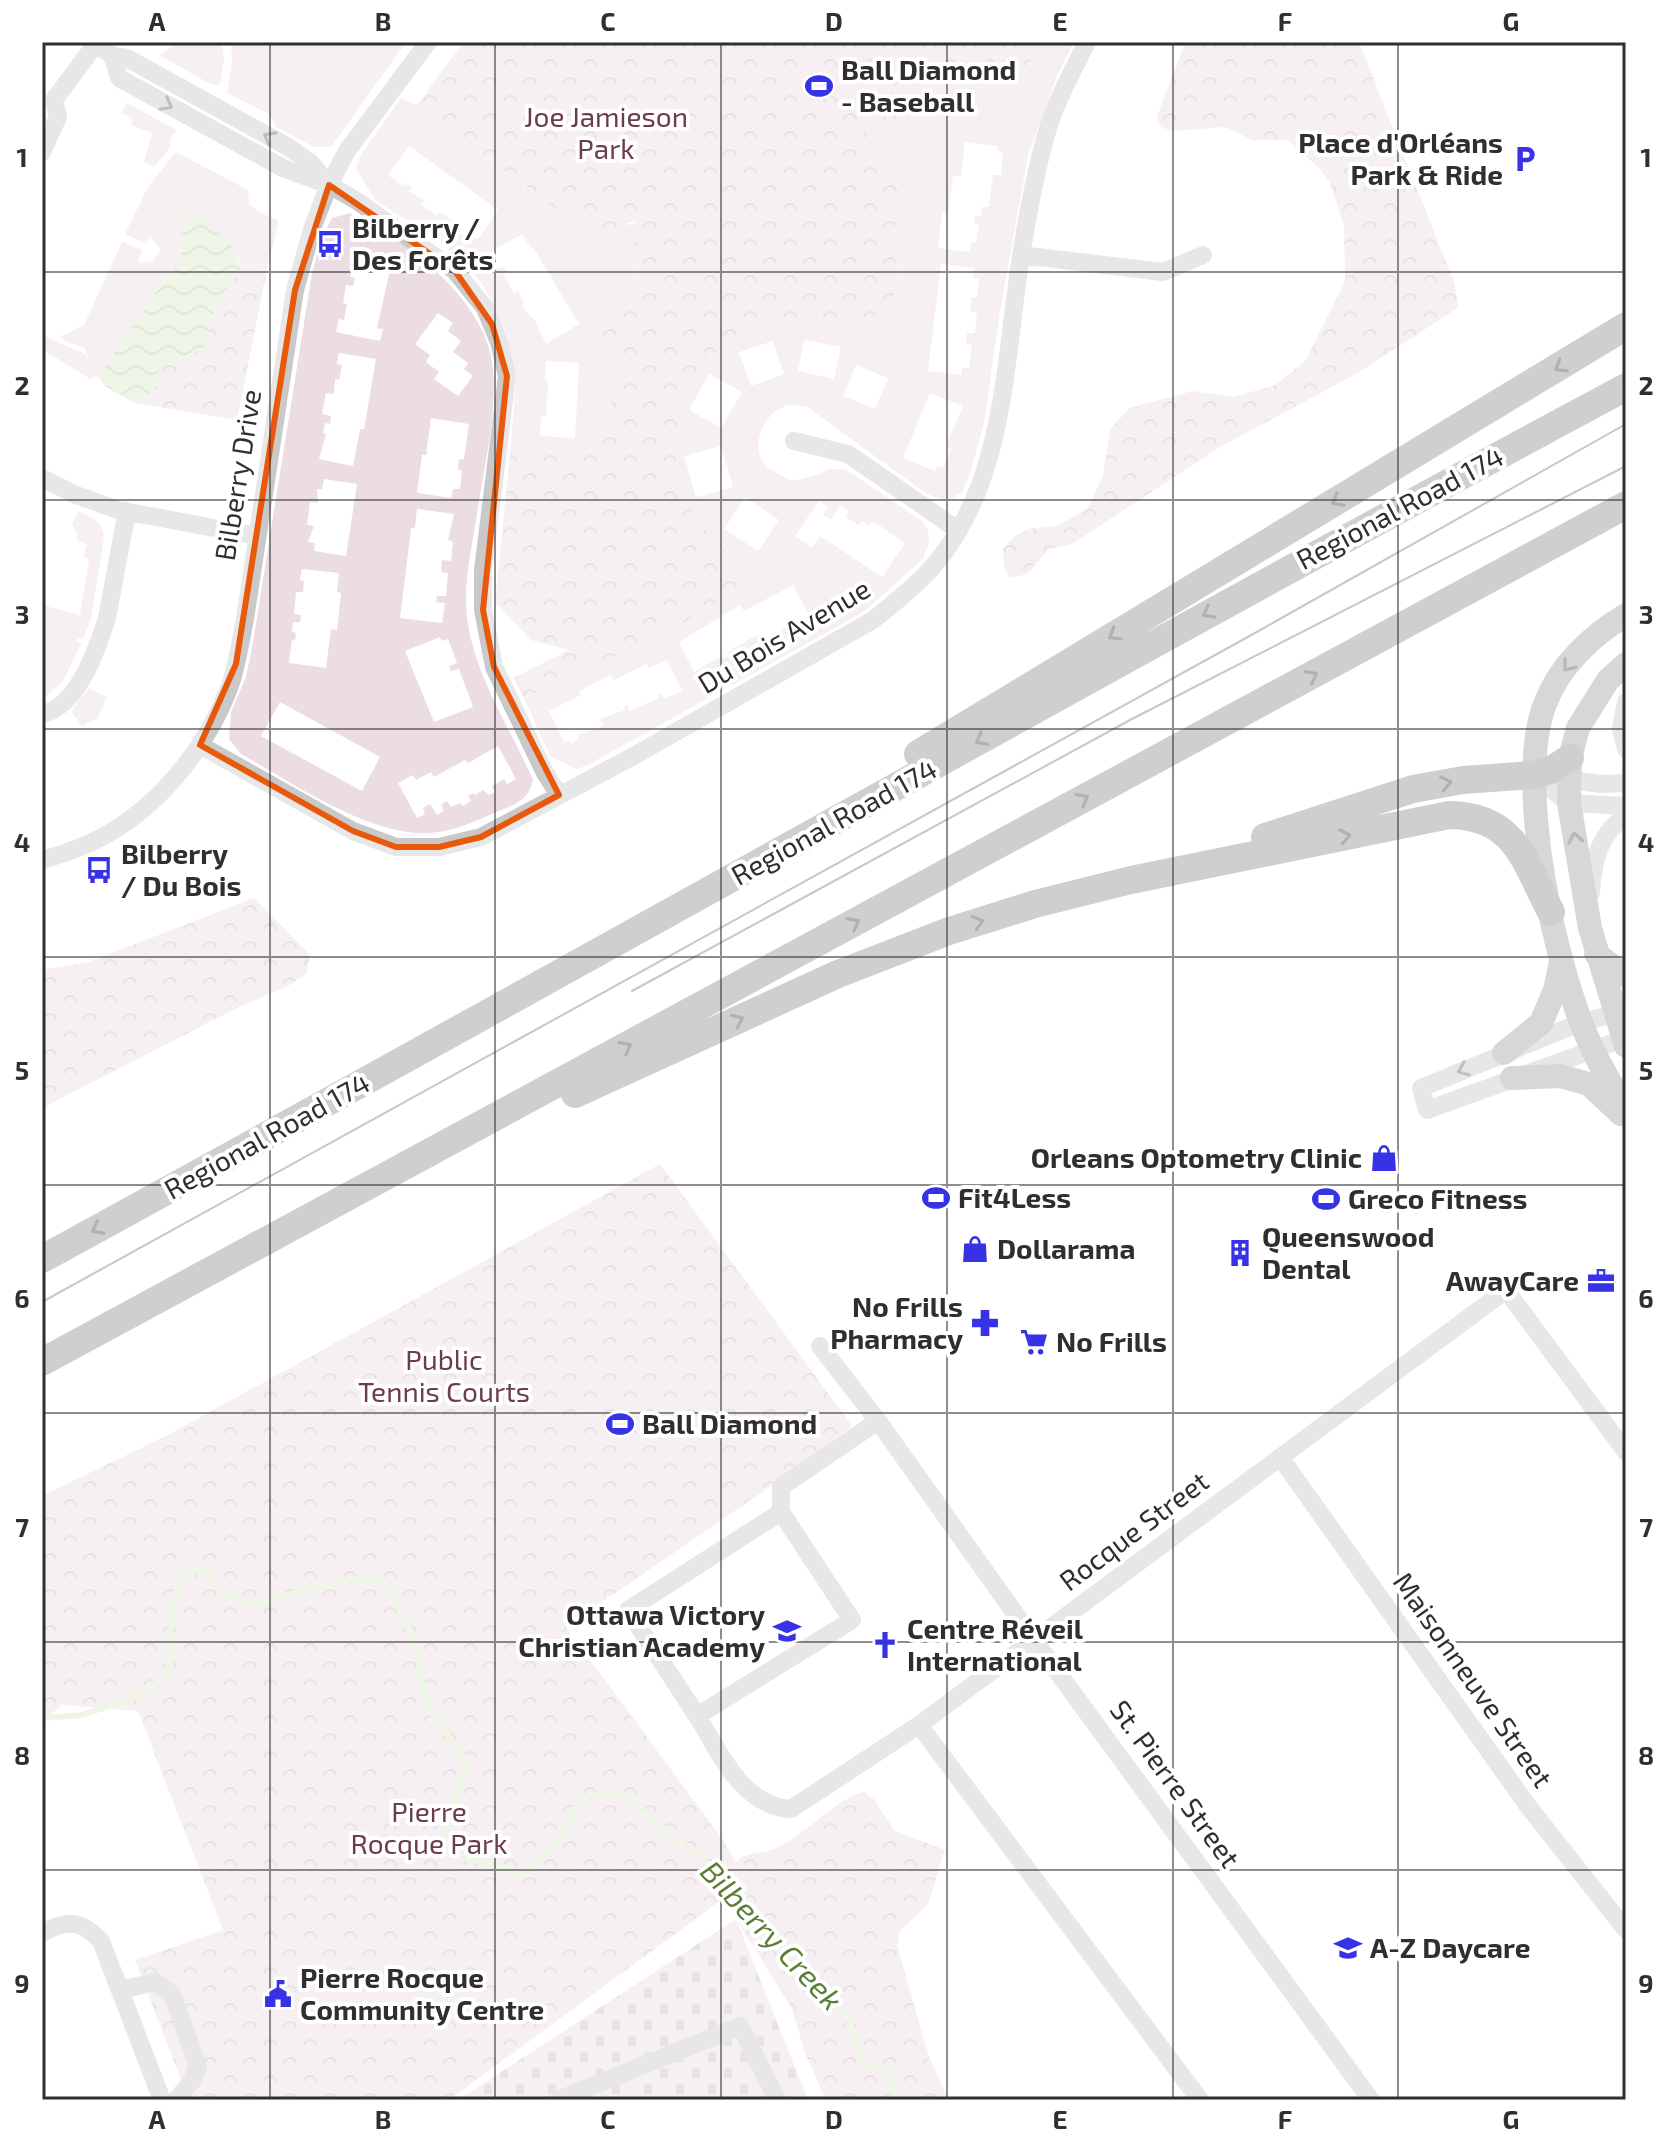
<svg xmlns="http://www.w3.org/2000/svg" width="1668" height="2142" viewBox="0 0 1668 2142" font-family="'Exo 2',sans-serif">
<defs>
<pattern id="forest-crowns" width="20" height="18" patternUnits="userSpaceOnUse" patternTransform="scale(2)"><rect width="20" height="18" fill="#ecdde4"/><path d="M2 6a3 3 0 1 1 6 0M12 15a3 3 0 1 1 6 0" fill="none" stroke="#cbbec4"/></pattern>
<pattern id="cemetery-stones" width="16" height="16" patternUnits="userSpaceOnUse" patternTransform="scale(2)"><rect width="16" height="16" fill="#ecdde4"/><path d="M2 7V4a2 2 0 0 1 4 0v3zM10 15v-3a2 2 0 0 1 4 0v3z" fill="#cbbec4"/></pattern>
<pattern id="water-waves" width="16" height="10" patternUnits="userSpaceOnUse" patternTransform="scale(2)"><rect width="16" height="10" fill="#dbecc9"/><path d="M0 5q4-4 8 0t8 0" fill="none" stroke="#bccbad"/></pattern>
</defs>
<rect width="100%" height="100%" fill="#fff"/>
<path fill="#ecdde4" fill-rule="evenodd" d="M178,42H222L224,59L220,85H212L159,55Z
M231,42H406L331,147H314L276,127L269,114L227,93L232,62Z
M1023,42H1074L1057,76L1028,155L999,317L984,423L969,477L962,492L947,501L927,494L806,406C800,406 792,404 786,406C764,412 750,445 764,464C771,472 783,476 792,481L817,475L828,469H845L922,521L928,530L929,543L923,559L862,613L586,766L576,769L550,756L524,698L674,629L744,562L719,547L689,506L675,457L683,394L716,352L764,326L824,319H872L899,292L893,235L906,182L864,131L1032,66ZM965,142L998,146L997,151L1003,152L1001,175H993L989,207H982L981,217L975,216L974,223L979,224L976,243H971L970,252L938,248L942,213H948L953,176H961ZM941,264L974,268L973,278L979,279L977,298L971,297L970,311L977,313L975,333H967L966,344L972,345L969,368H962L961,375L928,371ZM804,340L841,347L834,379L798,371ZM773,341L784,374L751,386L739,352ZM856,365L888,378L875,409L843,396ZM709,374L742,392L721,428L689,410ZM930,393L963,406L946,446L951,449L943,468L938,466L935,471L903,458ZM721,446L733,487L696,497L684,456ZM745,497L779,520L758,551L724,529ZM819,501L828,507L823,515L831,520L840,505L849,511L846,517L859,525L862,521L869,526L873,521L905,543L882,577L820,536L812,548L795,536ZM793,585L809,615L761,641L757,635L727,652L728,656L722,659L720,657L694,672L679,642L740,605L744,611ZM667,660L682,691L664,699L661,694L658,695L659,698L630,711L627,705L624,706L625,710L600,719L603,726L577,735L579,739L570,744L568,740L564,742L549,711L581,695L579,691L611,675L614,680L646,664L649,668Z
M401,98L417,105L592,236L621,225L633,224L638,289L605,319L619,365L606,431L560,452L511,444L516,378L507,336L484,286L472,271L439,241L375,200L356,168L360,156ZM409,146L498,210L478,239L470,234L467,238L450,225L453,221L440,212L437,216L421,204L424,200L409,191L412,187L406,183L403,186L388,175ZM522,234L531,248L533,247L579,324L546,344L533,317H530L522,305L524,303L518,291L514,293L503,274L506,271L503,266L498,269L489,253ZM546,361L579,363L575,438L540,436L541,416H546L548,382L545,381Z
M127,103L176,130L170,140V148L154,167L144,162L152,133L131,125L132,118L121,113Z
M176,152L248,190L249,204L261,213L279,221L267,270L242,267L237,254L180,240L181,263L166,277L98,376L90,379L42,349V335L85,354L88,360L85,348L67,342L60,337L84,325L122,242L143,250L138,261L142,263L153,261L161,250L150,236L146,244L125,234L148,187Z
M350,213C408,242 486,299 493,368C497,416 484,467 477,514C473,541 466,571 466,599C466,664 508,722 533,780C528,802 513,805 494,813C473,822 453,832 430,833C370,837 293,783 241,754L229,739L231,712L246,677L253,642L312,273L322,237L332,218ZM355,257L391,265L377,328L383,329L380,341L336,332L339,319L344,320L347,304L343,303L346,285L353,286L355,278L350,277ZM438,313L453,323L448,331L461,341L453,352L468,363L464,369L473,376L458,396L434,379L439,372L426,362L430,355L415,344ZM339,353L376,359L364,429H360L353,466L319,459L326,434L323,433L325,423L330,424L331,416L322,414L326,393L334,394L335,379L339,380L342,365L337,364ZM431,418L469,424L464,459H459L458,469L462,471L460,489H453L451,498L417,493L422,455H426ZM324,479L357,484L346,556L314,551L315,543L308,542L314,526L307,525L310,502L318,503L317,489H322ZM417,509L454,514L448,540L453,542L451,561L442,560L441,572L448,573L446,596H437L436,602L445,603L442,623L400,618L411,528H415ZM302,569L339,573L337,592L341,593L337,630L331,629L326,668L289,663L292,640H295L296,633L292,632L293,622H300L301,615L294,614L296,592H303L304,581L300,580ZM440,637L442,641L448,639L457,663L449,666L451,671L459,669L473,707L434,722L405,651ZM280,702L380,757L362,791L261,736ZM498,746L516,779L507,784L504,779L492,786L495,792L489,795L483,790L475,795L473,793L468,796L471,801L463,806L460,803L451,807L447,801L441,804L444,811L437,815L430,804L423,808L425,814L417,818L398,783L413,775L416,780L431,772L434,777L465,760L468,763Z
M78,511C92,517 101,520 104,536L91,620L83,639L78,638L76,642L81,644L62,683L42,699V630L45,621L42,620V605L80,615L89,560L83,555L87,545L77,540V534L72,525Z
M89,688L107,697L98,718L82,726L71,711Z"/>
<path fill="url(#forest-crowns)" d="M464,42H1023L1033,66L865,131L906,182L893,235L899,291L872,319H824L764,326L716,352L683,394L675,457L689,506L719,547L744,562L734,591L674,629L524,698L513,678L569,650L531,640L495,603L511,444L560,452L606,431L619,365L598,354L605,319L638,289L633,224L636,220L592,236L417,105Z
M1185,42H1359L1455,285L1458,308L1356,374L1220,447L1072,544L1049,549L1027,574L1009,578L1004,565L1003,549L1015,536L1029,529L1058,526L1088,508L1103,476L1110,430L1129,408L1193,391L1234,397L1275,385L1305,361L1345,282L1344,225L1330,183L1320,169L1287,140H1252L1226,127L1172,131L1161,127L1157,117Z
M242,267L267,270L237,420L135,403L154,390L160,369L209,345C206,316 225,290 242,267Z
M254,898L310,955L307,973L288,986L239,1007L42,1108V970L89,962Z
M660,1164L852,1426L787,1475L566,1627L723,1840L736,1862C747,1851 763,1854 777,1848C808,1833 831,1802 863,1792L874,1799L895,1831L945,1850L928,1904L900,1931L897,1945L929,2057L949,2100H826L805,2053L792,2009L738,1922L731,1893L449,2100H189L135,1960L223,1930L138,1711L62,1705L42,1721V1496L170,1434Z"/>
<path fill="url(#cemetery-stones)" d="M736,1919L808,2100H458Z"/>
<path fill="url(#water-waves)" d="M195,214L228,239L242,267C225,290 206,316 209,345L160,369L154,390L135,403L105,386L98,376L166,277L181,263L180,240L184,218Z"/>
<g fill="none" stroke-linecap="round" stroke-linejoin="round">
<path stroke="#dbecc9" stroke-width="6" d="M42,1718L82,1715L130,1699L169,1675L172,1607L183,1574L201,1569L227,1596L263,1604L293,1593L347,1581L377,1578L393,1597L415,1641L426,1704L466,1761L446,1832L450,1854L526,1874L561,1839L579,1801L615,1790L723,1876L783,1951L850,2022L865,2062L892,2075L894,2100"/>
<path stroke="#c9c9c9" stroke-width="18" d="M93,42L113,56L127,58L290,148L311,163L327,183
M113,56L119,78L283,168L329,185L357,201L455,271L485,308L499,342L507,376L483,570V610L494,667L545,773L559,795
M42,152L58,117L54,100L95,45
M1021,255L1163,272L1203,255
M794,441L848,454L958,530
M42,478L76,495L118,510L257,536
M1626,702L1621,729L1626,749
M42,714C78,707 97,649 107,618L127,511
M200,745L353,831L396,847H439L481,837L630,758L873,620C892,605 911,590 928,572C1006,488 1004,362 1021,256C1028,212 1036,167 1049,125C1058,96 1074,69 1087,42
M1533,775L1569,803L1626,806
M1557,778L1601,784L1626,783
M42,860C67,853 94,843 116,829C165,798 207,745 228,691C237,668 240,643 245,619L295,290L313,226L329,185L347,151L428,42
M1591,893C1593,862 1598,834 1626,816
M1626,1011L1582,1022L1421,1088L1427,1110L1626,1038
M820,1346L878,1421L1034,1640L1371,2100
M1280,1457L1528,1806L1626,1930
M781,1512L628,1610L697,1716L852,1620L781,1512V1487L878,1421
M697,1716C720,1753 742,1806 791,1809L919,1725L1506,1290L1626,1452
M919,1725L1200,2100
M42,1933C68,1919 81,1920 101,1941L162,2100
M120,1990L155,1982L172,1994L198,2066L192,2081L176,2100
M558,2100L740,2026L777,2100"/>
<path stroke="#a7a7a7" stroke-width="24" d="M1626,615C1592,635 1559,666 1545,704C1514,783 1556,975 1593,1050C1602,1070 1615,1090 1626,1109
M1626,664L1608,680L1578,728L1570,758L1569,803L1590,928L1626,1046
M1596,954L1626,976
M1504,1053L1541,1023L1555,990L1561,962
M1512,1078L1560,1076L1589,1084L1621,1114"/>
<path stroke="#969696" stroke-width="28" d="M918,754L1626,326
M1265,837L1413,789L1463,780L1533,775L1551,770L1570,758
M575,1094L838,974L949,931L1035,904L1131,880L1449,815C1516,816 1524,861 1551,912
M42,1259C571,970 1095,672 1626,387
M42,1362L1626,505"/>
<path stroke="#848484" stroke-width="2" d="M632,991L1130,720L1626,466
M42,1302L1246,638L1626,424"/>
</g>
<defs><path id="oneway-chevron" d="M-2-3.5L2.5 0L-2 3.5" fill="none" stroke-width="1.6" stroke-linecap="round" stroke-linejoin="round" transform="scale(2)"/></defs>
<g stroke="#747474">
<use href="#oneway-chevron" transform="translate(167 105) rotate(29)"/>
<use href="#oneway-chevron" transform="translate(269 137) rotate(-151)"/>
<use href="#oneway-chevron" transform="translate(1463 1070) rotate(157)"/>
</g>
<g stroke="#535353">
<use href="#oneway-chevron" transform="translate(1560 367) rotate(148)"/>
<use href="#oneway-chevron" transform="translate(1337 501) rotate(150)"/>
<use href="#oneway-chevron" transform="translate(1208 613) rotate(151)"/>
<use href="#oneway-chevron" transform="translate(1114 635) rotate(149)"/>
<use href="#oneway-chevron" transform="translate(1312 676) rotate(-28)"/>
<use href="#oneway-chevron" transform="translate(981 740) rotate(151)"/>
<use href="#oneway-chevron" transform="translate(1446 783) rotate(-11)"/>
<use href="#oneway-chevron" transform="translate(1083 799) rotate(-28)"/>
<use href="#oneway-chevron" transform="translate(1345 836) rotate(-12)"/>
<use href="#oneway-chevron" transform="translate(978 922) rotate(-18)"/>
<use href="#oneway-chevron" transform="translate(854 923) rotate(-28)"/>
<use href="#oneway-chevron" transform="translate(738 1020) rotate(-25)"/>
<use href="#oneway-chevron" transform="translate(626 1047) rotate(-28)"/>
<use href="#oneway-chevron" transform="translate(97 1229) rotate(151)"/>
</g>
<g stroke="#5f5f5f">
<use href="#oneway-chevron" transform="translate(1568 666) rotate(128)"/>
<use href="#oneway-chevron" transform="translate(1575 838) rotate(-100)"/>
</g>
<path d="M0 0H1668V2142H0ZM329,185L455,271L492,324L507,376L483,610L494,667L559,795L481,837L439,847H396L353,831L200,745L236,664L295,290Z" fill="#fff" fill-opacity=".55" fill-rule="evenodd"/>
<path fill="none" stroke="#e8590c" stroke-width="6" stroke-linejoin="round" d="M329,185L455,271L492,324L507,376L483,610L494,667L559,795L481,837L439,847H396L353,831L200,745L236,664L295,290Z"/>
<path fill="none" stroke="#2f2f2f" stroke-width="2" stroke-opacity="0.55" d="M270,42V2100M495,42V2100M721,42V2100M947,42V2100M1173,42V2100M1398,42V2100M42,272H1626M42,500H1626M42,729H1626M42,957H1626M42,1185H1626M42,1413H1626M42,1642H1626M42,1870H1626"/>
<defs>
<g id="stadium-bare" transform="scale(2.16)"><path d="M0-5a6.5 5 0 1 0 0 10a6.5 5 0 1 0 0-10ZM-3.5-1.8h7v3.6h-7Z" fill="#3732e5" stroke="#fff" stroke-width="2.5" paint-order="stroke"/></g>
<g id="parking-bare" transform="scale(2.16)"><path d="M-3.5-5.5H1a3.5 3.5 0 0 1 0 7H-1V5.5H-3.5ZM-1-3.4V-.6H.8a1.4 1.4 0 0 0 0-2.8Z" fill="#3732e5" stroke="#fff" stroke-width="2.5" paint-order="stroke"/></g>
<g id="bus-bare" transform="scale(2.16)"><path d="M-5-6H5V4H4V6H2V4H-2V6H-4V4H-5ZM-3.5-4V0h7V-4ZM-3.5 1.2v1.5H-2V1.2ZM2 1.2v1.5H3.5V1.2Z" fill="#3732e5" stroke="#fff" stroke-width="2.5" paint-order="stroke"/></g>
<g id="shop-bare" transform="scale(2.16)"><path d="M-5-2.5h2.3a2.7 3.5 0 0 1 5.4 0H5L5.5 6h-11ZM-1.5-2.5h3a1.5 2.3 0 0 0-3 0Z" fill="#3732e5" stroke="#fff" stroke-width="2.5" paint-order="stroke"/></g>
<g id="building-bare" transform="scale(2.16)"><path d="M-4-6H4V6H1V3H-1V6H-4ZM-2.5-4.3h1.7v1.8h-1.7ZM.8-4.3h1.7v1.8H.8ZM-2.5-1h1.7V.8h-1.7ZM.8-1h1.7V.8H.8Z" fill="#3732e5" stroke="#fff" stroke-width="2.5" paint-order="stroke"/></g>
<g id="office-bare" transform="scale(2.16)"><path d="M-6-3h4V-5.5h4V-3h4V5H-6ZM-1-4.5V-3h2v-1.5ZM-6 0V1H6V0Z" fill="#3732e5" stroke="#fff" stroke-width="2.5" paint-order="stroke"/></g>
<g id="pharmacy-bare" transform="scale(2.16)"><path d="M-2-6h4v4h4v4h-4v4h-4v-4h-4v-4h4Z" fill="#3732e5" stroke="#fff" stroke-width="2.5" paint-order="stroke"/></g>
<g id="supermarket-bare" transform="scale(2.16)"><path d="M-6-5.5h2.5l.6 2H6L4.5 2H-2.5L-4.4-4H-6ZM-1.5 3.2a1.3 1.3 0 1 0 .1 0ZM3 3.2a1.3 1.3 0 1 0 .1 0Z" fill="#3732e5" stroke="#fff" stroke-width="2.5" paint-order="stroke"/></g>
<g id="school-bare" transform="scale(2.16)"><path d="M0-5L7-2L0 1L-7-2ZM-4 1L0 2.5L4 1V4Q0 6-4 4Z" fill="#3732e5" stroke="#fff" stroke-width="2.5" paint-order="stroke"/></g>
<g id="church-bare" transform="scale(2.16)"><path d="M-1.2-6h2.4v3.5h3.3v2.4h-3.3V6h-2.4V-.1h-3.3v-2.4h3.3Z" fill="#3732e5" stroke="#fff" stroke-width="2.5" paint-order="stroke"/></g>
<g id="civic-bare" transform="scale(2.16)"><path d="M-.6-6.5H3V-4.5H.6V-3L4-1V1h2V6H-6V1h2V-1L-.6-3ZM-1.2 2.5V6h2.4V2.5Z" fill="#3732e5" stroke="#fff" stroke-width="2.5" paint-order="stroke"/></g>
</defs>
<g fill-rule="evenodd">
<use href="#stadium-bare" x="819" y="86"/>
<use href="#parking-bare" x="1525" y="159"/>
<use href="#bus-bare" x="330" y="244"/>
<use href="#bus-bare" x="99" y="870"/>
<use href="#shop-bare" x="1384" y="1158"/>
<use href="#stadium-bare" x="936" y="1198"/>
<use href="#stadium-bare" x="1326" y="1199"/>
<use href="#shop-bare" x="975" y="1249"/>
<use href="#building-bare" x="1240" y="1253"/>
<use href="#office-bare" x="1601" y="1281"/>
<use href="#pharmacy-bare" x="985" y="1323"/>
<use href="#supermarket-bare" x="1034" y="1342"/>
<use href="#stadium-bare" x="620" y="1424"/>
<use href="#school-bare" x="787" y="1631"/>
<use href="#church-bare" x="885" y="1645"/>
<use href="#school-bare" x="1348" y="1948"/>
<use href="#civic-bare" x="278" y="1994"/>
</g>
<g text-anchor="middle" stroke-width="8" stroke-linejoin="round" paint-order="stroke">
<g font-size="28" font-weight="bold" fill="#2f2f2f" stroke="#fff" text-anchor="start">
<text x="841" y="80">Ball Diamond<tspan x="841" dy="32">- Baseball</tspan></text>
<text x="1503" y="153" text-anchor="end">Place d'Orléans<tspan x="1503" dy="32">Park &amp; Ride</tspan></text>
<text x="352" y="238">Bilberry /<tspan x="352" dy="32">Des Forêts</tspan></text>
<text x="121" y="864">Bilberry<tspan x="121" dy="32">/ Du Bois</tspan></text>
<text x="1362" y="1168" text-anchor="end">Orleans Optometry Clinic</text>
<text x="958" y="1208">Fit4Less</text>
<text x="1348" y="1209">Greco Fitness</text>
<text x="1262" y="1247">Queenswood<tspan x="1262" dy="32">Dental</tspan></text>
<text x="997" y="1259">Dollarama</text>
<text x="1579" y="1291" text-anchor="end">AwayCare</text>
<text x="963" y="1317" text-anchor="end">No Frills<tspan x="963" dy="32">Pharmacy</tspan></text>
<text x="1056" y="1352">No Frills</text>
<text x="642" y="1434">Ball Diamond</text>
<text x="765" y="1625" text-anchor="end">Ottawa Victory<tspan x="765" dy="32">Christian Academy</tspan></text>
<text x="907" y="1639">Centre Réveil<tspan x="907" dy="32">International</tspan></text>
<text x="1370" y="1958">A-Z Daycare</text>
<text x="300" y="1988">Pierre Rocque<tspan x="300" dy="32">Community Centre</tspan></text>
</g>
<g font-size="28" fill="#6b3c4d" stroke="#fff">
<text x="606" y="127">Joe Jamieson<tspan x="606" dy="32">Park</tspan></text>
<text x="444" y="1370">Public<tspan x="444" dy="32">Tennis Courts</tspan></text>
<text x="429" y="1822">Pierre<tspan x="429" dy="32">Rocque Park</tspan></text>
</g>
<g font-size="28" fill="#2f2f2f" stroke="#fff">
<text transform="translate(238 475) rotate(-81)" y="10">Bilberry Drive</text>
<text transform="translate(1400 508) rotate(-28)" y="10">Regional Road 174</text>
<text transform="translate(784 636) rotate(-31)" y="10">Du Bois Avenue</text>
<text transform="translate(834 822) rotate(-29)" y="10">Regional Road 174</text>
<text transform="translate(267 1136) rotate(-29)" y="10">Regional Road 174</text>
<text transform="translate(1134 1531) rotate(-37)" y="10">Rocque Street</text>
<text transform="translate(1473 1680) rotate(55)" y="10">Maisonneuve Street</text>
<text transform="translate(1175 1784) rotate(54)" y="10">St. Pierre Street</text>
</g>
<g font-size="30" font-style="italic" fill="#5b7e36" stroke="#fff">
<text transform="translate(771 1936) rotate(47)" y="10">Bilberry Creek</text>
</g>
</g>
<rect width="1668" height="2142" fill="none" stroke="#ffffff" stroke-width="88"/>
<rect x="44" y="44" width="1580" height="2054" fill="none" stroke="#2f2f2f" stroke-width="3"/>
<g font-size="26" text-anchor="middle" font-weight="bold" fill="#2f2f2f">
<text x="157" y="31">A</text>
<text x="383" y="31">B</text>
<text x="608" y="31">C</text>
<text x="834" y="31">D</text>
<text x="1060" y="31">E</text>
<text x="1285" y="31">F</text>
<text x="1511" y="31">G</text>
<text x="22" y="167">1</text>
<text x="1646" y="167">1</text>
<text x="22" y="395">2</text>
<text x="1646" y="395">2</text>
<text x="22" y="624">3</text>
<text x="1646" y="624">3</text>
<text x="22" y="852">4</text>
<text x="1646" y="852">4</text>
<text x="22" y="1080">5</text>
<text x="1646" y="1080">5</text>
<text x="22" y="1308">6</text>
<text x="1646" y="1308">6</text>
<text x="22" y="1537">7</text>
<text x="1646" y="1537">7</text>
<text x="22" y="1765">8</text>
<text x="1646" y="1765">8</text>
<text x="22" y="1993">9</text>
<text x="1646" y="1993">9</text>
<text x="157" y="2129">A</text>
<text x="383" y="2129">B</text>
<text x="608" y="2129">C</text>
<text x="834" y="2129">D</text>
<text x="1060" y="2129">E</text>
<text x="1285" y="2129">F</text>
<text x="1511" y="2129">G</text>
</g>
</svg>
